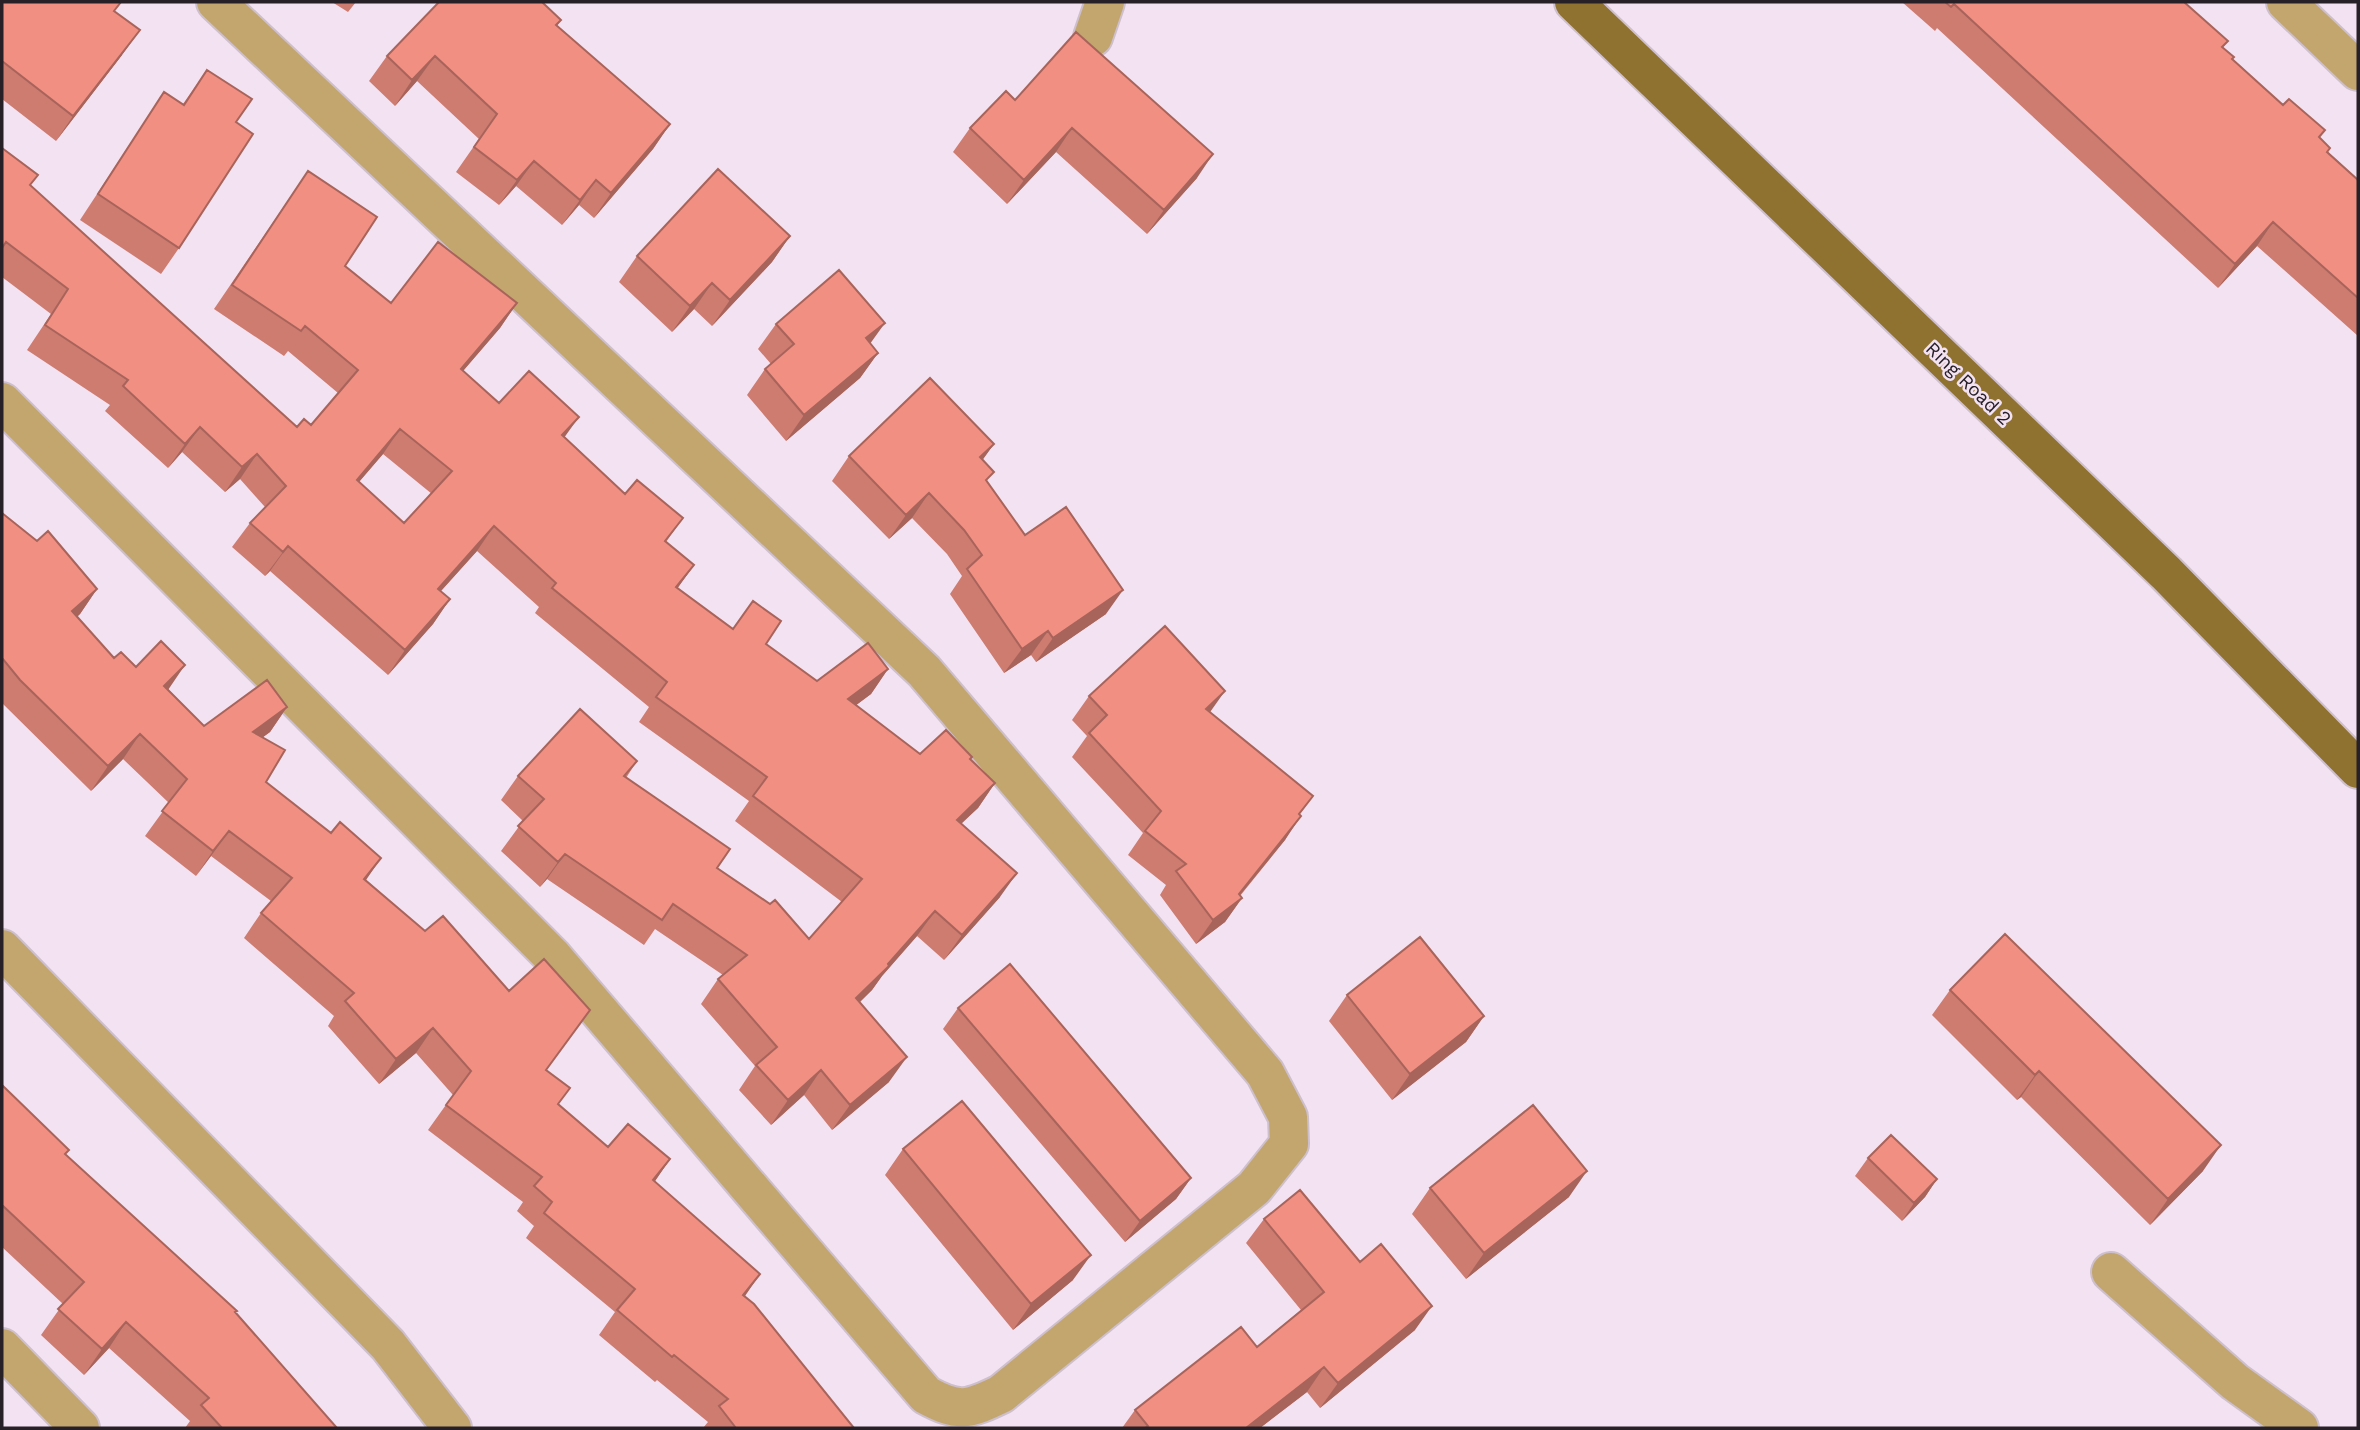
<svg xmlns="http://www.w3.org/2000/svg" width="2360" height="1430" viewBox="0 0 2360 1430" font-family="'Work Sans',sans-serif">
<rect width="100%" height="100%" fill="#f3e2f1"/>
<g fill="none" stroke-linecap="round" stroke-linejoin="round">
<g stroke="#cebfcd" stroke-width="42">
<path id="minor" d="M2286,2L2358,71
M1093,37L1105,2
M2,402L553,957L926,1395C959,1413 968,1410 1001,1394L1254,1188L1289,1144L1288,1117L1265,1073L924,671L216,2
M2,949L388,1345L452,1428
M2111,1272L2235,1382L2299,1428
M2,1348L80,1428"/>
</g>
<g stroke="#cebfcd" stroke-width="42">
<path id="major" d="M1574,2L2166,573L2358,769"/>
</g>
<use href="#minor" stroke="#c2a66e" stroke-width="38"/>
<use href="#major" stroke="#8f7130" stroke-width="38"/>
</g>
<path fill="#ce7b70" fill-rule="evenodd" d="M2,2L115,12L122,55L56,141L2,99Z
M332,2H356L348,12Z
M1902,2H2184L2228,41L2223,47L2233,59L2283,105L2325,130L2319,138L2330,148L2328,152L2358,180V336L2257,246L2218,288L1937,28L1935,31Z
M561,20L557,26L670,124L653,149L594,218L579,205L562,225L516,186L499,205L456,172L479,139L417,81L395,106L369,81L387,56Z
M207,70L236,122L179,248L161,274L80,220L164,92L183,104Z
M1015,100L1197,178L1147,234L1056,152L1007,204L953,152L970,128Z
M2,148L31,186L297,427L311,425L338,393L288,351L284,356L214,309L308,171L345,266L391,303H517L500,328L463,371L499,403L565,437L625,494L683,518L666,542L694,565L677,589L733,629L766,644L817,681L888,669L871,694L856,705L920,754L970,759L995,783L978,808L961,823L1000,897L944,960L917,936L882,976L872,990L860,1002L889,1082L832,1130L804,1095L771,1125L739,1090L755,1066L701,1004L718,979L723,975L655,929L644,945L547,879L540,887L501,851L523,821L501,800L518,776L637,761L626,778L717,868L809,939L842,902L735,821L749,801L639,722L649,707L535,613L539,607L477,551L441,591L450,599L433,624L388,675L270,571L265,576L232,547L250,523L265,507L240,479L225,492L182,452L168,468L105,411L110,405L27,350L51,314L2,277ZM383,454L432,494L404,523L359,482Z
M790,236L772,262L712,326L694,309L672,332L619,282L637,256Z
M776,324L870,343L878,353L860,378L786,441L747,395L765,369L771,364L758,349Z
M994,444L982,460L987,482L1025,535L1106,614L1036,662L1031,655L1004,673L950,594L962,576L947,554L912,518L889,539L832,481L849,456Z
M2,513L97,589L80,614L77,617L114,658L136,667L168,689L204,726L287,707L270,732L263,737L266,782L366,880L425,931L509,991L590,1010L546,1070L558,1104L608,1147L670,1159L655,1181L745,1296L854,1428H703L708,1422L657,1380L655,1382L599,1335L615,1312L526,1238L534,1226L517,1211L523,1202L428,1130L453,1095L416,1053L379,1084L328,1026L334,1016L244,938L261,913L271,901L211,856L196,876L145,836L169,803L123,759L91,791L2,703Z
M1089,696L1210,713L1313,796L1299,815L1285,840L1240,896L1242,898L1225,922L1196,944L1160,895L1166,885L1128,855L1143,833L1072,757L1087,736L1072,720Z
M1950,990L2203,1171L2150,1225L2021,1097L2017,1100L1932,1015Z
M1347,995L1484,1016L1466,1042L1392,1100L1329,1021Z
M958,1008L1191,1178L1176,1199L1125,1242L943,1029Z
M2,1085L66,1155L235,1313L337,1428H185L190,1421L109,1348L84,1375L41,1335L63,1304L2,1247Z
M903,1149L1073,1280L1013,1330L885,1175Z
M1868,1158L1937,1179L1925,1197L1902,1221L1855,1176Z
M1430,1188L1569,1197L1466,1279L1412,1214Z
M1264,1219L1415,1330L1320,1408L1307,1392L1260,1428H1122L1135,1410L1257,1347L1301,1310L1246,1243Z"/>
<path fill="#a8645b" d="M140,30L122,55L56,141L73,116Z
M435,56L417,81L395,106L412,80Z
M670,124L653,149L594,218L611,193Z
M1072,128L1056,152L1007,204L1024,180Z
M1213,154L1197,178L1147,234L1164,210Z
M534,161L516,186L499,205L517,180Z
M596,180L579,205L562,225L580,200Z
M2273,222L2257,246L2218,288L2235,264Z
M790,236L772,262L712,326L730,300Z
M712,283L694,309L672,332L690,306Z
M517,303L500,328L444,393L461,369Z
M885,323L867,348L866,338Z
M878,353L860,378L786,441L804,415Z
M579,417L561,442L562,435Z
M200,427L182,452L168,468L185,444Z
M400,429L383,454L339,505L357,480Z
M994,444L976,469L980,457Z
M257,454L240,479L225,492L242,467Z
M929,493L912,518L889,539L906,515Z
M494,526L477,551L421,613L438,589Z
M288,546L270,571L265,576L283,552Z
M694,565L676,590V587Z
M97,589L80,614L54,636L72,611Z
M1123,590L1106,614L1036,662L1053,638Z
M450,599L433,624L388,675L405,650Z
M1048,631L1031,655L1004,673L1022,649Z
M185,665L168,690L164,686Z
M888,669L871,694L831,724L848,699Z
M1225,691L1208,715L1206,709Z
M287,707L270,732L236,757L253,732Z
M140,734L123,759L91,791L108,766Z
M995,783L978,808L940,844L957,820Z
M1301,816L1285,840L1231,906L1242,898L1225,922L1196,944L1213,920L1239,894Z
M229,831L211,856L196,876L213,851Z
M565,854L547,879L540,887L558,862Z
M381,858L364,883V879Z
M1017,873L1000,897L944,960L962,935Z
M935,911L917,936L882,976L872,990L839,1022L856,998L888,964Z
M1484,1016L1466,1042L1392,1100L1410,1074Z
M433,1028L416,1053L379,1084L396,1059Z
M907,1057L889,1082L832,1130L850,1105Z
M821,1070L804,1095L771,1125L788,1100Z
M2039,1071L2021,1097L2017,1100L2035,1075Z
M2221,1145L2203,1171L2150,1225L2168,1199Z
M670,1159L653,1184V1180Z
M1587,1171L1569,1197L1466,1279L1484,1253Z
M1191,1178L1176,1199L1125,1242L1140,1221Z
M1937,1179L1925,1197L1902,1221L1914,1203Z
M1091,1255L1073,1280L1013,1330L1031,1304Z
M760,1274L743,1299V1295Z
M1432,1306L1415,1330L1320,1408L1338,1383Z
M126,1322L109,1348L84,1375L102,1349Z
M1324,1367L1307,1392L1260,1428H1246Z"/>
<path fill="#f08f82" stroke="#a8645b" stroke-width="2" fill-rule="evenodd" d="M2,2H121L114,11L140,30L73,116L2,61Z
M439,2H542L561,20L556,25L670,124L611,193L596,180L580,200L534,161L517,180L474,147L497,114L435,56L412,80L387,56Z
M1945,2H2184L2228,41L2222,47L2234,57L2232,59L2283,105L2289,99L2325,130L2319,137L2330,148L2327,152L2358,180V298L2273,222L2235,264L1954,4L1951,7Z
M1076,32L1213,154L1164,210L1072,128L1024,180L970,128L1006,91L1015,100Z
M207,70L252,99L236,122L253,134L179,248L98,194L164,92L184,105Z
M2,148L38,175L30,185L297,427L304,419L311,425L358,370L305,326L301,331L232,285L308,171L377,217L345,266L391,303L438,242L517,303L461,369L499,403L529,371L579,417L562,435L625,494L637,480L683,518L665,541L694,565L676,587L733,629L753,601L781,621L766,644L817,681L868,643L888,669L848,699L920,754L946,730L972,757L970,759L995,783L957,820L1017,873L962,935L935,911L888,964L889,966L856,998L907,1057L850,1105L821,1070L788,1100L756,1065L777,1047L718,979L747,955L673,904L662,920L565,854L558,862L518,826L544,799L518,776L580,709L637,761L624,776L730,849L717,868L770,904L775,900L809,939L862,879L753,796L767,777L656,697L667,682L552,588L556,583L494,526L438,589L450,599L405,650L288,546L283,552L250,523L286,486L257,454L242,467L200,427L185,444L123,386L128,380L45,325L68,289L6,242L2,248ZM400,429L452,471L404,523L357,480Z
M718,169L790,236L730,300L712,283L690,306L637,256Z
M839,270L885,323L866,338L878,353L804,415L765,369L794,344L776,324Z
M930,378L994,444L980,457L994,472L986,480L1025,535L1066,507L1123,590L1053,638L1048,631L1022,649L967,569L982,555L964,530L929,493L906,515L849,456Z
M2,513L37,541L48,531L97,589L72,611L114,658L121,652L136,667L161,641L185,665L164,686L204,726L267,680L287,707L253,732L285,750L266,782L331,833L340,822L381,858L364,879L425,931L443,916L509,991L544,959L590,1010L546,1070L570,1088L558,1104L608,1147L628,1124L670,1159L653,1180L760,1274L743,1295L754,1304L854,1428H736L719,1406L728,1399L674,1355L672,1357L617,1310L635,1289L544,1213L552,1202L534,1186L542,1177L446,1105L471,1071L433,1028L396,1059L345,1001L354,993L261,913L292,878L229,831L213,851L162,811L187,779L140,734L108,766L20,680L2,658Z
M1165,626L1225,691L1206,709L1313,796L1299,814L1301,816L1239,894L1242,898L1213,920L1176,871L1186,864L1145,831L1161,811L1089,733L1107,715L1089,696Z
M2005,934L2221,1145L2168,1199L2039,1071L2035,1075L1950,990Z
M1420,937L1484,1016L1410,1074L1347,995Z
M1010,964L1191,1178L1140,1221L958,1008Z
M2,1085L69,1150L65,1154L237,1311L235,1312L337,1428H222L201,1405L209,1398L126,1322L102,1349L58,1309L84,1282L2,1205Z
M962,1101L1091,1255L1031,1304L903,1149Z
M1533,1105L1587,1171L1484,1253L1430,1188Z
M1891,1135L1937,1179L1914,1203L1868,1158Z
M1300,1190L1360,1262L1381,1244L1432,1306L1338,1383L1324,1367L1246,1428H1145L1148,1426L1135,1410L1241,1327L1257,1347L1324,1292L1264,1219Z"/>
<g text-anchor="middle" stroke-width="5" stroke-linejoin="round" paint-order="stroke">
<g font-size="19" fill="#272127" stroke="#f3e2f1">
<text transform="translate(1969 383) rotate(44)" y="7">Ring Road 2</text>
</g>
</g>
<rect width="2360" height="1430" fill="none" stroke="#272127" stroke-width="7"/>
</svg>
